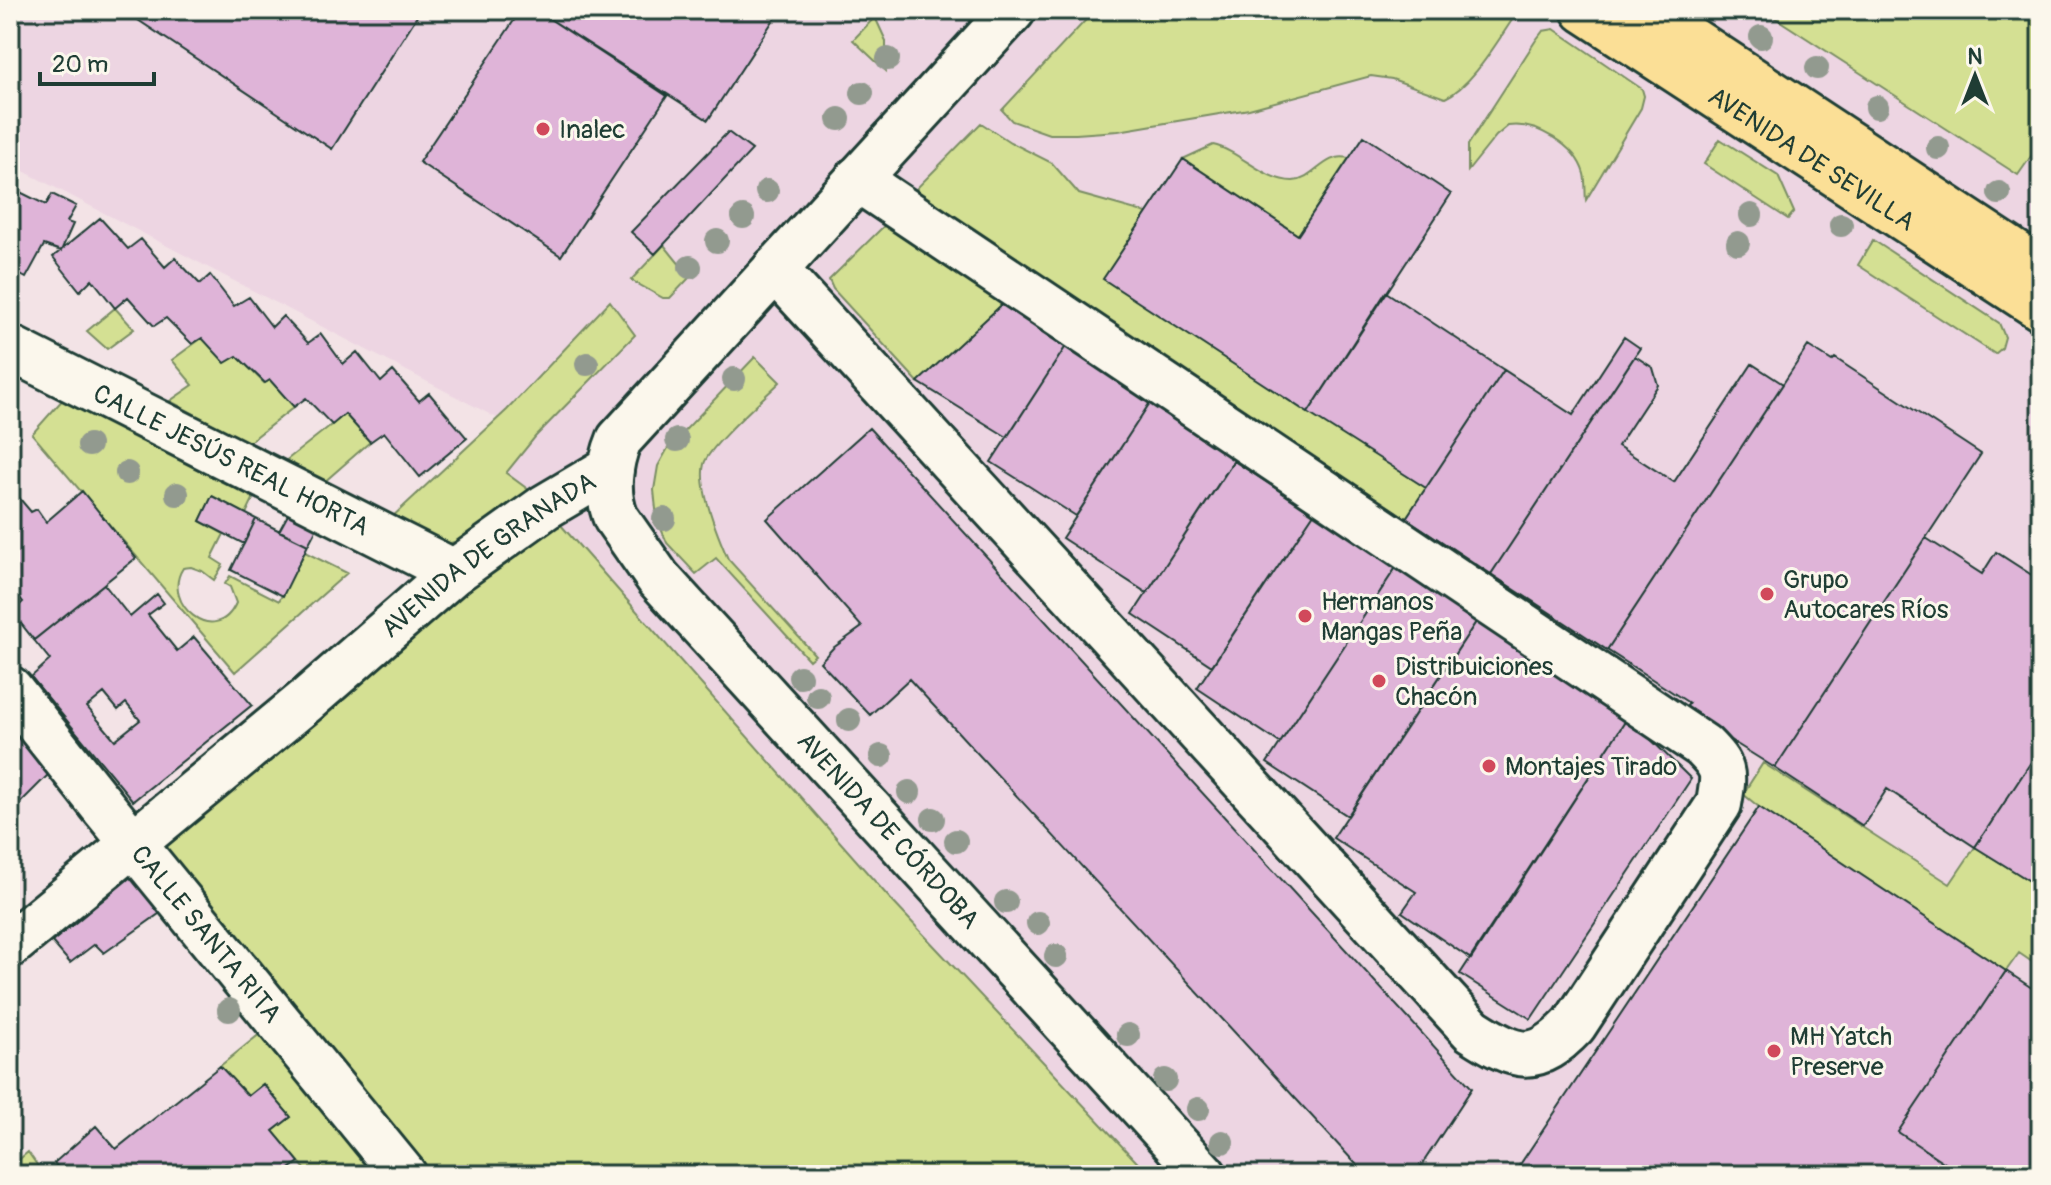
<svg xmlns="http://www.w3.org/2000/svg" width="2051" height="1185" viewBox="0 0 2051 1185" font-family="Pangolin,sans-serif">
<rect width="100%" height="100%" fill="#f3e3e6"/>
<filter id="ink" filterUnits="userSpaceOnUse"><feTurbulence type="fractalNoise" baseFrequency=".0125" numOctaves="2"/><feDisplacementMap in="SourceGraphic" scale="16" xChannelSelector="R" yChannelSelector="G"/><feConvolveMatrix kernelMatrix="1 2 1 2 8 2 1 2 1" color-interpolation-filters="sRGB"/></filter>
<g filter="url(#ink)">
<path fill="#edd5e2" d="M10,10H2041V1175H1149L893,902L533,494L506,473L507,410L497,418L10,164Z"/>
<path fill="#d4e093" stroke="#7a8e64" stroke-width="2" d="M1095,10H1519C1500,36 1474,85 1445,98L1392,79L1371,76L1249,109L1118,131L1076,134H1049L1012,121L1002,110Z
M1763,10H2041V142L2018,175Z
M875,17L886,41V71L853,40Z
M1554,29L1642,89L1644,96L1641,108L1586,200C1585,192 1586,182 1584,174C1576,145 1536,122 1508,126L1496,136L1468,171V145L1536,40L1543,31Z
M981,123L1010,142L1052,163L1079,194L1147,213L1104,279L1426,488L1406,518L913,192Z
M1720,139L1778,176L1794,212L1788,219L1704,164Z
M1213,145C1240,151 1264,181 1293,181C1315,180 1324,152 1349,158L1298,235L1183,159Z
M891,219L1009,298L918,382L833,289L829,280Z
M1873,240L1999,323L2005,337L2002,348L1995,354L1858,265Z
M664,245L690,277L670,298H663L631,280Z
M610,301L635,335L535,437L506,473L533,493L471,538L442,545L390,519L507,410Z
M115,308L134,329L107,349L87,331Z
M202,338L237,356L264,383L270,380L294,407L248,443L170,401L193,385L172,360Z
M755,357L780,382C764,398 709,446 704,464C698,487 718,536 728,559L815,655L809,660L716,558L696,574L667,543L657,519L654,490L658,466L668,448Z
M65,397L256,493L246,514L212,496L200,521L224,534L212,558L223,565L214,580L202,571L191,567L183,568C160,603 216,649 236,603L230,587L225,584L230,576L279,601L305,552L347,573L235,672L32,434Z
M345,414L370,442L323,483L284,462Z
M545,507L893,902L1149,1175H404L134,844Z
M1763,763L1950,884L1975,847L2041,888V968L2019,953L2006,971L1759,807L1743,794Z
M261,1033L372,1172L373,1175H310L273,1131L290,1116L263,1084L248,1096L220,1066Z
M28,1152L44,1175H10V1167Z"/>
<path fill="#dfb4d8" stroke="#1f3d34" stroke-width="2" fill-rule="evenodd" d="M123,10H421L332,149Z
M521,10H536L667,96L561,256L419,162Z
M536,10H780L708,120Z
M728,132L752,150L655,254L631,232Z
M1364,136L1451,194L1308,413L1103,279L1183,159L1298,235Z
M10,187L46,205L52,194L76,206L67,222L73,224L61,251L44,245L26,278L10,269Z
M100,218L128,249L141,239L165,267L175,258L200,284L210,275L234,306L249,297L272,327L283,316L308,343L321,334L343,364L357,352L381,382L393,371L419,401L429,393L467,438L420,477L384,432L370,442L345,414L332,425L306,398L294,407L270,380L265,383L237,356L225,363L202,338L192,344L166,318L154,326L128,297L115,308L92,279L80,291L53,257Z
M1386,292L1504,370L1426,488L1308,413Z
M1009,298L1070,340L1007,437L918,382Z
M1624,337L1640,348L1491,574L1406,518L1504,370L1573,415Z
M1070,340L1155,395L1076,516L991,462Z
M1808,346L1832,361L1835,358L1847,366L1981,454L1775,768L1684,711L1689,703L1607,650Z
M1635,356L1653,368L1658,385L1618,446L1674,482L1752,364L1783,384L1607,650L1491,574Z
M1155,395L1240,451L1147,593L1062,538Z
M869,428L1472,1088L1415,1175H1366L909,679L870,715L820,662L833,648L862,627L767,519Z
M1234,461L1314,513L1212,666L1133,614Z
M10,487L31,512L37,509L46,522L82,491L136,558L34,640L12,612L23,602L10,586Z
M212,496L256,519L244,544L200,521Z
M290,511L318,526L308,545L279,531Z
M1314,513L1397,566L1280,743L1197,688Z
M256,519L308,545L283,596L231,570Z
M1926,538L1982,574L1996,552L2041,581V747L1975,847L1887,789L1863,826L1775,768Z
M1397,566L1478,619L1348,816L1267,763Z
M104,584L130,617L157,594L164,603L148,615L177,651L194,637L252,705L133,801L31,677L50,660L34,640ZM104,693L118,710L126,703L140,720L115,740L87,707Z
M1478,619L1628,717L1471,959L1402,912L1416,892L1333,838Z
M1628,717L1691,779L1531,1019L1460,974Z
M10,723L51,772L10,813Z
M2041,747V888L1975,847Z
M1759,807L2006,971L1898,1132L1963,1175H1513Z
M132,876L163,911L104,953L95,944L70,963L52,942Z
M2006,971L2041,994V1175H1963L1898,1132Z
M220,1066L248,1096L263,1084L291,1117L273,1131L299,1162L282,1175H65L54,1163L96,1126L116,1149Z"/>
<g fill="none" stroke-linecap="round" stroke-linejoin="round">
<g stroke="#1f3d34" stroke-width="50">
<g id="minor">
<path id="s1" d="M1013,10L619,440C609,464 606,494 616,518L658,578L1204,1175"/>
<path d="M775,269L1472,1030C1517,1059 1535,1066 1574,1025L1719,804C1724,773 1726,769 1703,746L857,179"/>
<path id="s2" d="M10,348L454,572"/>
<path id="s3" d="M10,689L104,808L404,1175"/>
<path id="s4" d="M10,945L307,700L454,572L545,507L611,468"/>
</g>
</g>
<g stroke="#1f3d34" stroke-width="50">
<g id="major">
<path id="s5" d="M1584,10L2041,308"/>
<path d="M1646,10L2041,270"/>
</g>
</g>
<use href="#minor" stroke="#fbf7ec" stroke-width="44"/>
<use href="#major" stroke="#fbdf96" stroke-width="44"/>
</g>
<g fill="#929a8f">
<circle cx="1761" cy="37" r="12"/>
<circle cx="888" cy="59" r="12"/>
<circle cx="1817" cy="68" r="12"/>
<circle cx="862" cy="93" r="12"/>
<circle cx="1877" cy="107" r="12"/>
<circle cx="839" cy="119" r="12"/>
<circle cx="1938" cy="148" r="12"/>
<circle cx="767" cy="191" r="12"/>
<circle cx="1999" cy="193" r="12"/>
<circle cx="1751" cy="215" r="12"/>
<circle cx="743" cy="217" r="12"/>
<circle cx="1841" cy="225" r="12"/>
<circle cx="717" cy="241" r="12"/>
<circle cx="1738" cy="243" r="12"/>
<circle cx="690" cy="267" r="12"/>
<circle cx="587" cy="364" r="12"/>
<circle cx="734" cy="379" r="12"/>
<circle cx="677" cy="440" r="12"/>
<circle cx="89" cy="445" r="12"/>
<circle cx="127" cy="473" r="12"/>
<circle cx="177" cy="494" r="12"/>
<circle cx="664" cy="519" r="12"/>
<circle cx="800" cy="677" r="12"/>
<circle cx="818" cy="697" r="12"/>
<circle cx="849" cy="720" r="12"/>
<circle cx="881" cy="756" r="12"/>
<circle cx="909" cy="792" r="12"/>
<circle cx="933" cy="819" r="12"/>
<circle cx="956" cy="841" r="12"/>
<circle cx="1006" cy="902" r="12"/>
<circle cx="1038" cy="923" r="12"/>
<circle cx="1056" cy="956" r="12"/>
<circle cx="229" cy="1010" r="12"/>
<circle cx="1128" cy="1035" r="12"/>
<circle cx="1165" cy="1080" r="12"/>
<circle cx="1198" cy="1109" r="12"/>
<circle cx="1222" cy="1142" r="12"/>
</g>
</g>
<g fill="#d1495b" stroke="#fbf7ec" stroke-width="3">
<circle cx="543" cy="129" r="8"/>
<circle cx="1767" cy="594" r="8"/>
<circle cx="1305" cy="616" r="8"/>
<circle cx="1379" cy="681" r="8"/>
<circle cx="1489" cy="766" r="8"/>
<circle cx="1774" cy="1051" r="8"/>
</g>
<g text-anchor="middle" stroke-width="6" stroke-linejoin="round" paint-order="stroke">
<g font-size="26" fill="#1f3d34" stroke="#fbf7ec" text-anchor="start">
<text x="559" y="138">Inalec</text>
<text x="1783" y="588">Grupo<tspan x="1783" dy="30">Autocares Ríos</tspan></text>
<text x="1321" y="610">Hermanos<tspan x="1321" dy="30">Mangas Peña</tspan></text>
<text x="1395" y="675">Distribuiciones<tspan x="1395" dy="30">Chacón</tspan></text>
<text x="1505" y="775">Montajes Tirado</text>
<text x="1790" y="1045">MH Yatch<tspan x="1790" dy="30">Preserve</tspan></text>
</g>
<g font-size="26" fill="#1f3d34" stroke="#fbf7ec">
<text dy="9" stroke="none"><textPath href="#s5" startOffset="272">AVENIDA DE SEVILLA</textPath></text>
<text dy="9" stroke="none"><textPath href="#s2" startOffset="248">CALLE JESÚS REAL HORTA</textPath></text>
<text dy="9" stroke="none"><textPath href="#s4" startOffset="618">AVENIDA DE GRANADA</textPath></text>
<text dy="9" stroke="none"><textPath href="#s1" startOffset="1078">AVENIDA DE CÓRDOBA</textPath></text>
<text dy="9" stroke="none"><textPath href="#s3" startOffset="314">CALLE SANTA RITA</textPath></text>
</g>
</g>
<rect width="2051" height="1185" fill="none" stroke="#fbf7ec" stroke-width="40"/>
<rect x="20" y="20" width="2011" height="1145" fill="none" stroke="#1f3d34" stroke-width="3" filter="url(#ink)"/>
<g transform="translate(1975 76)" stroke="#fbf7ec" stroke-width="6" paint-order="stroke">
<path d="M0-6L14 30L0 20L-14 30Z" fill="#1f3d34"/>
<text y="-12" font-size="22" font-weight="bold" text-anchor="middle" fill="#1f3d34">N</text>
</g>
<path d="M40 72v12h114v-12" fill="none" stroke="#1f3d34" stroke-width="4"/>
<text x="52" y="72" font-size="24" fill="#1f3d34" stroke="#fbf7ec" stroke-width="6" paint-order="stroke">20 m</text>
</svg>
